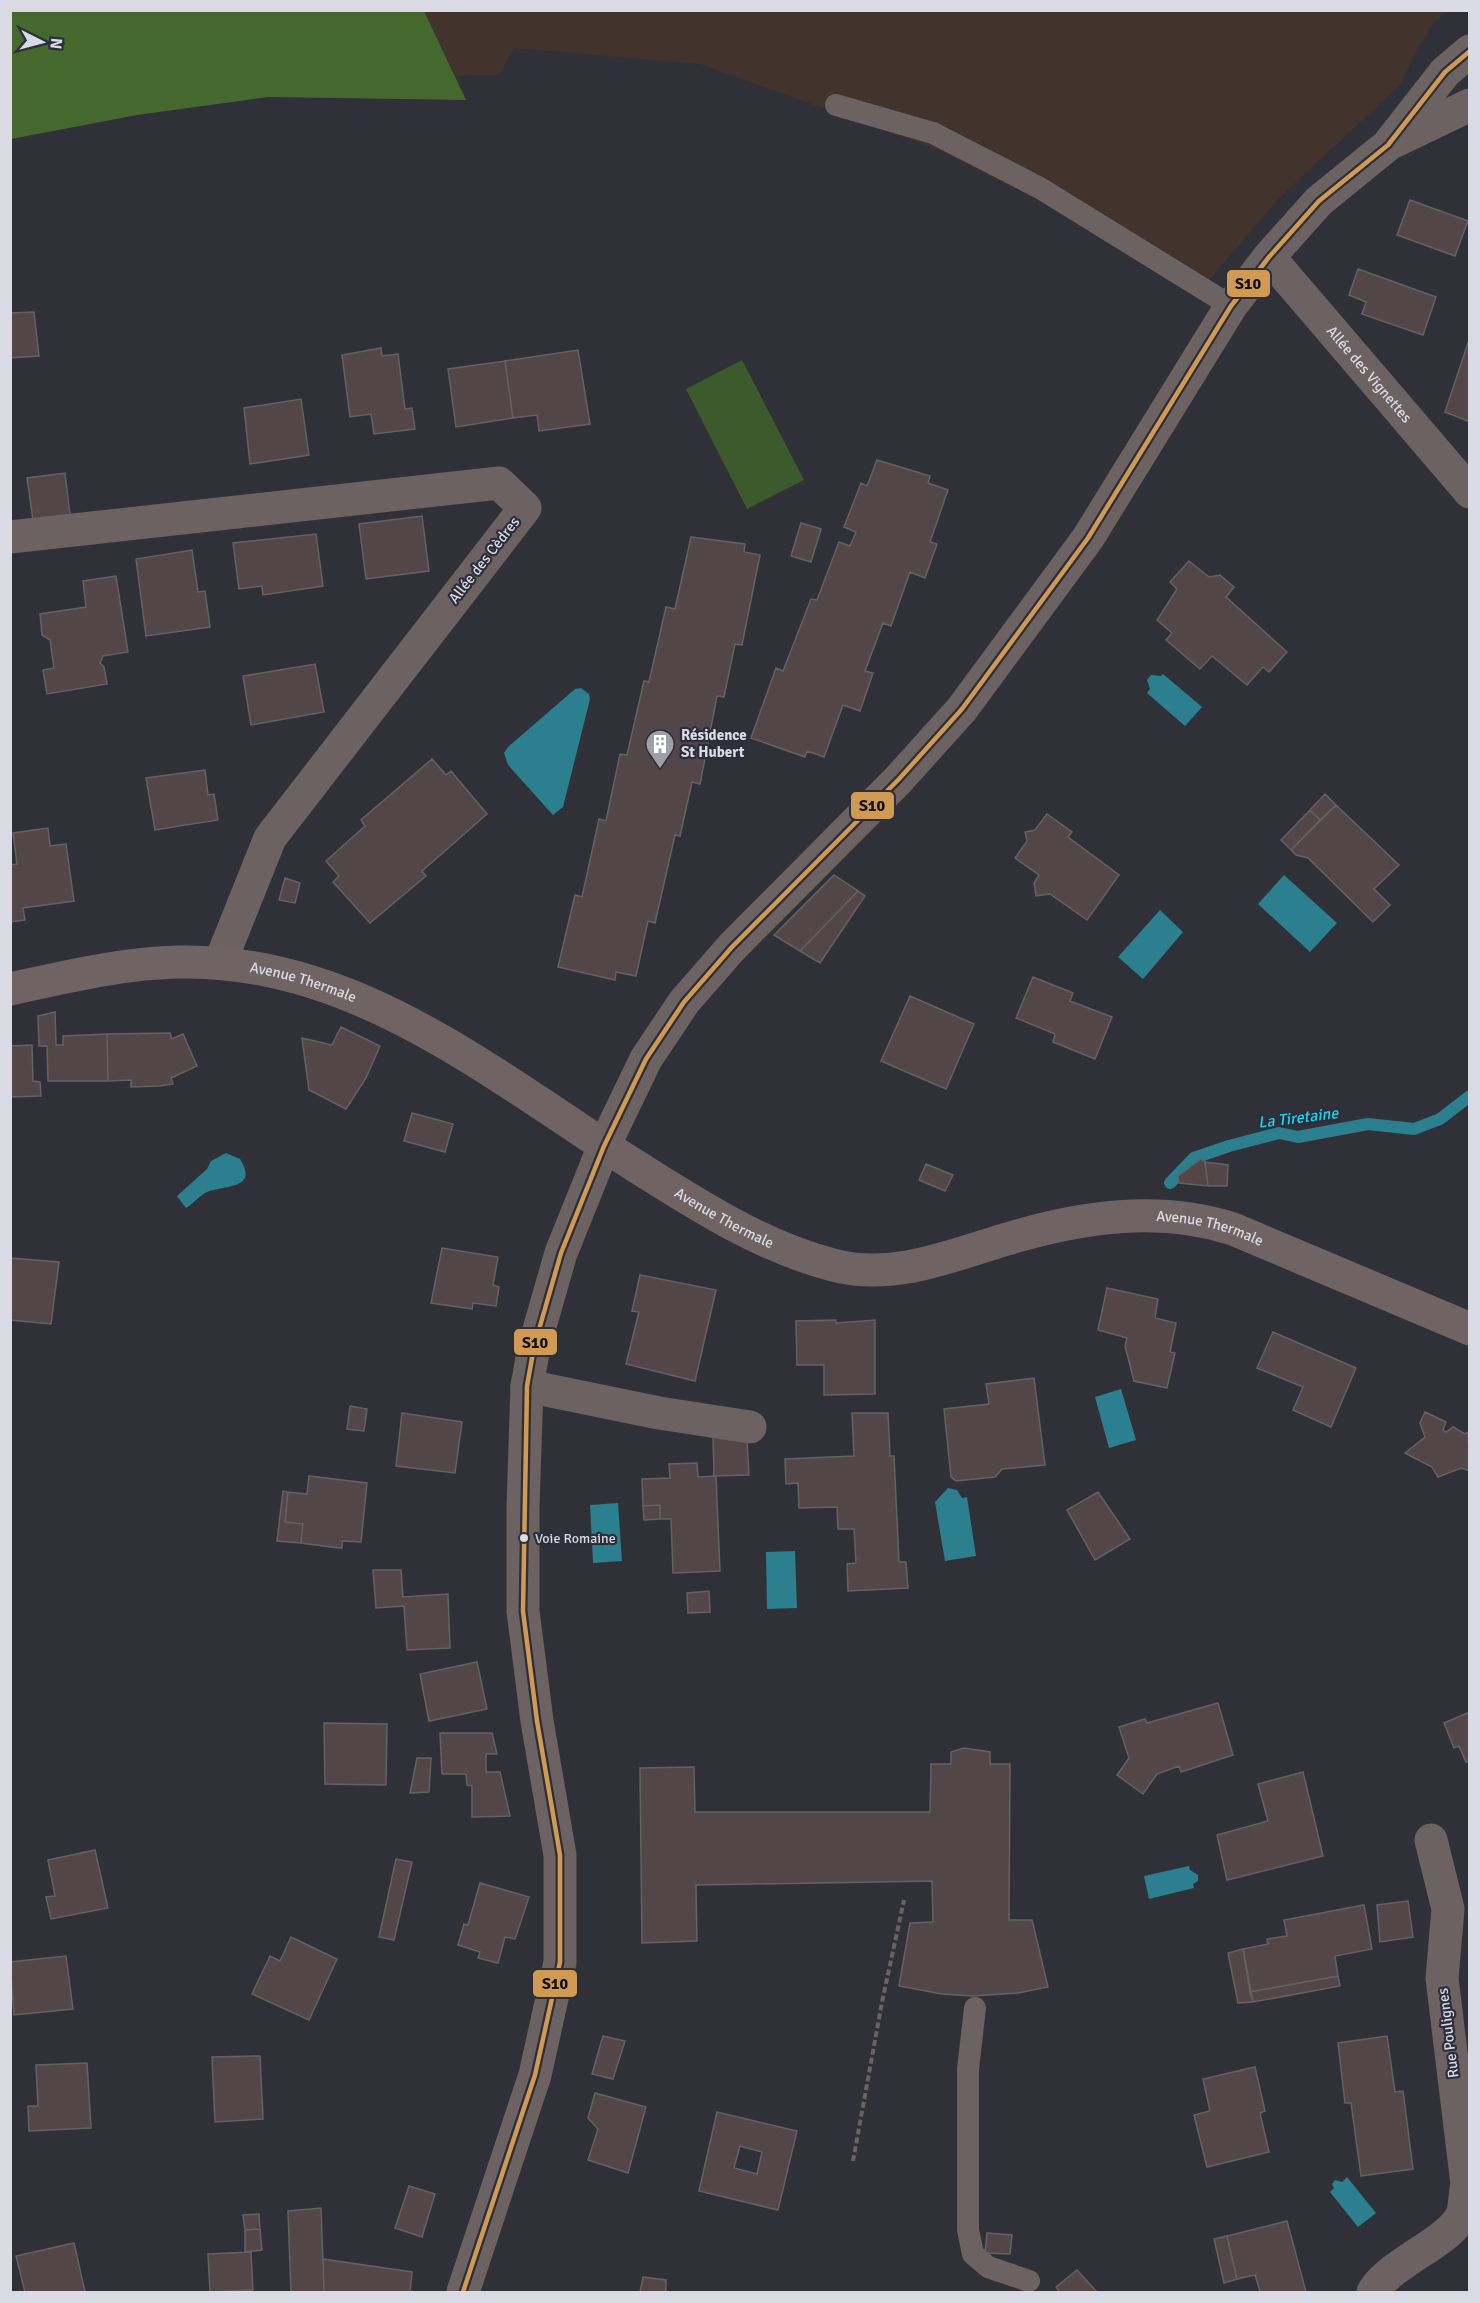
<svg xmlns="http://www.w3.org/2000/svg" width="1480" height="2303" viewBox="0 0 1480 2303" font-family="Signika,sans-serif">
<rect width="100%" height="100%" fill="#303138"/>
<path fill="#42332c" d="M424,11H1447L1433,24L1416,51L1401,84L1279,198L1206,284L939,150L700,64L514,48L499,75L455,76Z"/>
<path fill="#3c5a2b" d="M742,360L804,480L747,509L686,389Z"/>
<path fill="#44682e" d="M11,10L424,11L466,100L268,97L137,115L11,139Z"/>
<path fill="#2b7f8e" d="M1163,674L1202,707L1185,726L1147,693L1150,689L1147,680L1151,675L1161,676Z
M581,688L589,694L590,699L563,807L553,815L508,765L504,753L508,747L575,689Z
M1284,875L1337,923L1310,952L1258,904Z
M1160,910L1183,932L1143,979L1118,957Z
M226,1153L240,1159C260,1191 222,1184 205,1193C198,1197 193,1204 186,1208L177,1196L207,1169L211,1161Z
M1121,1389L1136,1440L1109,1448L1095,1397Z
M948,1488L957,1490L962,1498L967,1497L976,1556L945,1561L935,1502Z
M618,1503L622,1561L593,1563L590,1505Z
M795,1551L797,1608L767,1609L766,1552Z
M1189,1866L1190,1870L1198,1875V1881L1193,1884L1194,1888L1149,1899L1144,1876Z
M1347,2177L1376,2213L1358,2227L1330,2192L1334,2188L1332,2184L1335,2180L1342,2182Z"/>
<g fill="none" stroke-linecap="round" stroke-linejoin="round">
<path stroke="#2b7f8e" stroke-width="12" d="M1170,1183L1194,1158L1229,1146L1279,1133L1298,1137L1368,1124L1414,1129L1440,1119L1470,1096"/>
</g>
<path fill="#534649" stroke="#646163" stroke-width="1.5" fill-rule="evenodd" d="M1410,200L1468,221L1455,256L1397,235Z
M1358,269L1436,297L1423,335L1362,314L1366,302L1349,295Z
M34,312L39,356L10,358V313Z
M1468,343H1470V422L1445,412Z
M381,348L382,356L398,354L405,409L412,408L415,429L374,434L371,414L350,417L342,355Z
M578,350L590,424L539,431L537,415L513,418L505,361Z
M505,361L513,418L456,427L448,369Z
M301,399L309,455L250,464L244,408Z
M877,460L930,476L928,483L948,490L930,542L937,544L925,578L910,572L891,626L883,623L865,671L873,673L860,711L843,705L824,757L807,751L805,757L751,738L776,668L783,671L811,599L817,600L839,542L850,546L856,532L844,527L861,483L867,486Z
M65,473L70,515L33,520L27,478Z
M422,516L429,571L366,579L359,524Z
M801,523L821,529L811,562L791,556Z
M316,534L323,586L263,595L262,586L239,589L233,543Z
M691,537L745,544L744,552L760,555L742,645L735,644L724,697L717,696L700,784L692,782L680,836L675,835L655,923L648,921L636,976L616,972L615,980L558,967L575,895L582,897L599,819L606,821L620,754L627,755L644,681L649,682L666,607L675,609Z
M192,550L198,592L205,591L210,627L146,636L136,559Z
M1189,561L1209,577L1220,575L1234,587L1226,597L1287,652L1269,672L1263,667L1247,685L1212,656L1200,669L1166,640L1172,633L1157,620L1177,589L1170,582Z
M116,576L128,652L103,656L100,663L104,667L107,684L47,694L43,670L54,668L50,640L42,635L40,614L86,607L83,581Z
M315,664L324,712L251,725L243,676Z
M432,759L446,775L451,771L487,814L422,871L426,876L370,923L333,882L339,876L326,861L365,826L361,820Z
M205,770L208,795L214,794L218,820L155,830L146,778Z
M1325,794L1336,805L1320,820L1310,810Z
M1336,805L1399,865L1374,889L1390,905L1373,922L1308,858L1296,855L1291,850Z
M1310,810L1320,820L1291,850L1281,840Z
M1047,814L1072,832L1068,837L1119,875L1087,920L1050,894L1036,896L1034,883L1039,875L1015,858L1027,841L1025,832L1035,830Z
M48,828L50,846L66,844L74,901L23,908L25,920L10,922V865L17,864L13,833Z
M834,875L858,891L800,951L774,935Z
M285,878L300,883L295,903L279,900Z
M858,891L865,896L820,963L800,951Z
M1033,977L1073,993L1070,1001L1112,1017L1095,1059L1053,1042L1055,1034L1016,1018Z
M910,996L974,1024L946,1089L881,1061Z
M55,1012L56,1045H63V1036L107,1034L108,1081H48L47,1046H39L38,1016Z
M341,1027L380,1046L366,1078L346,1109L309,1090L302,1038L332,1045Z
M170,1033L172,1039L183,1034L197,1066L171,1078L173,1084L160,1086L131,1087V1080L108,1081L107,1034Z
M32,1045L33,1081L40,1082L41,1096L10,1097V1046Z
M412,1113L453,1124L445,1152L404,1141Z
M1201,1159L1205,1162L1208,1186L1179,1183L1178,1176Z
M1205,1162L1228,1165L1227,1186H1208Z
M926,1164L953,1175L945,1191L919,1180Z
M442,1248L498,1257L493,1285L499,1287L496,1306L473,1303L472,1309L431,1303Z
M10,1258L59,1262L51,1324L10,1320Z
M640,1275L716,1290L695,1381L626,1364L639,1312L632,1311Z
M1107,1288L1158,1299L1155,1318L1176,1323L1170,1352L1175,1353L1167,1388L1134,1381L1125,1346L1127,1338L1098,1330Z
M836,1320V1323L875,1320V1394L824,1395V1365H797L796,1321Z
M1273,1332L1356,1368L1331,1427L1293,1410L1303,1387L1257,1368Z
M1034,1378L1045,1465L1002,1469L995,1477L956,1481L951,1477L944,1409L989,1404L986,1384Z
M350,1406L367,1409L364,1431L347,1429Z
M1425,1412L1446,1422L1443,1430L1446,1432L1453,1427L1465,1434L1468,1432L1470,1471L1461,1468L1438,1477L1432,1467L1405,1453L1425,1437L1420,1423Z
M402,1413L462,1422L455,1473L396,1466Z
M852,1413H888L890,1456H894L899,1562H906L908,1588L848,1591L847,1564L856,1563L854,1529H838L837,1507L799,1508L798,1483L786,1484L785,1459L854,1456Z
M713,1434L747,1441L749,1475L714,1476Z
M697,1463L698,1477L716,1476L720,1571L673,1573L671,1519H660V1505L643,1506L642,1479L670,1478L669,1464Z
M309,1476L367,1483L361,1542L342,1541V1548H339L301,1543L303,1524L285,1522L288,1492L307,1494Z
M283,1491L288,1492L285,1522L303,1524L301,1543L277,1541Z
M1098,1492L1130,1539L1095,1560L1067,1510Z
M660,1505V1519L644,1520L643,1506Z
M373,1570H401L403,1597L448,1594L450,1648L407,1650L404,1606L376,1608Z
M709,1591L710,1612L688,1613L687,1593Z
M477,1662L487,1709L429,1721L420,1674Z
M1218,1703L1233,1755L1181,1772L1179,1766L1157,1774L1143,1794L1117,1775L1129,1758L1119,1727L1145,1719L1147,1723Z
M1470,1712V1761L1466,1762L1459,1746L1454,1748L1444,1723Z
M324,1723L387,1724L386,1785L325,1784Z
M440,1733H492L497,1754H486V1772H500L510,1816L472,1817V1786L467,1785L466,1774H442Z
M964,1748L990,1752V1764H1010L1009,1920H1032L1048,1987L1018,1993L973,1996L942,1994L899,1986L910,1923L933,1922L932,1881L696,1885L697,1941L642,1943L640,1768L694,1767L695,1812H930L931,1764H951V1752Z
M417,1758H431L429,1792L410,1793Z
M1303,1772L1323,1856L1227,1880L1217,1835L1268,1821L1258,1784Z
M95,1850L108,1908L51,1919L46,1897L55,1896L48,1860Z
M396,1859L412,1862L394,1940L379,1937Z
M480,1883L529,1897L515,1939L505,1937L498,1963L478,1958L480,1952L458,1945L464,1924L468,1925Z
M1408,1901L1413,1937L1380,1942L1377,1905Z
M1364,1905L1372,1949L1335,1956L1338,1976L1250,1992L1243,1949L1268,1944L1267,1939L1287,1936L1284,1920Z
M291,1937L337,1959L309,2020L252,1994L270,1956L280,1961Z
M1243,1949L1253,2002L1238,2003L1228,1953Z
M66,1956L73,2009L14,2015L10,1962Z
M1338,1976L1340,1986L1253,2002L1250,1992Z
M603,2036L625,2041L613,2079L592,2074Z
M1387,2036L1395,2092L1403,2091L1413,2169L1361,2176L1351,2103H1345L1338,2043Z
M260,2056L263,2119L215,2122L212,2057Z
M87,2063L91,2128L29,2131L28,2106H38L36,2065Z
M1255,2067L1265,2111L1260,2113L1269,2152L1207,2167L1194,2115L1210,2111L1203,2079Z
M595,2093L646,2107L628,2173L588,2160L598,2129L588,2118Z
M717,2112L797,2131L778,2210L699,2191ZM740,2146L762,2152L757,2174L734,2168Z
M409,2186L435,2194L422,2237L395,2228Z
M321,2208L324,2292H291L288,2211Z
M259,2214L260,2229L245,2230L243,2215Z
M1287,2221L1306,2292H1260L1255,2275L1237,2279L1227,2236Z
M260,2229L262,2250L245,2252V2230Z
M987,2233L1012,2235L1010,2254L985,2253Z
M1227,2236L1237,2279L1224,2283L1214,2239Z
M74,2243L85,2292H25L16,2256Z
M251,2252L253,2290L210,2292L208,2254Z
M323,2259L412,2272L410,2292H324Z
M1077,2270L1097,2292H1060L1056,2287Z
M643,2277L666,2280V2292H640Z"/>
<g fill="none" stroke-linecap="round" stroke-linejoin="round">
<path stroke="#686263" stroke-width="4" stroke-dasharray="6 3" stroke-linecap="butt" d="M853,2161L882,2002L904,1900"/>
<path stroke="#6c6261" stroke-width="22" d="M836,105L933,133L1040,188L1231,306
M975,2008L968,2069V2230L973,2254L988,2267L1029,2281"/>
<g stroke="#6c6261" stroke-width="33">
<path d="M1395,141L1470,105"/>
<path id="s1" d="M1269,257L1470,492"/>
<path d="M10,537L499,483L525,508L270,838L220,963"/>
<path d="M527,1386L659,1413L750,1427"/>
<path d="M463,2292L535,2075L560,1962V1855L537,1721L523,1611V1507L527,1386L534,1347L561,1253L604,1146L646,1059L684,1002L732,947L899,779L962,709L1088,538L1231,306L1269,257L1319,201L1388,145L1445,72L1470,51"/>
<path d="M1373,2292C1391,2261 1454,2241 1463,2212C1465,2203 1465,2193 1467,2184L1442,1978L1448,1909L1431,1840"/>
</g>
<path stroke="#6f6463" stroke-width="33" id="s2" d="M10,989C66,977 122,963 179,962C354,958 494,1076 634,1165C698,1205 760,1246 833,1265C893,1281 950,1256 1007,1239C1080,1217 1159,1205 1233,1229L1470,1329"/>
<g stroke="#2d2e3b" stroke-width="9">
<path id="bus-1" d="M463,2292L535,2075L560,1962V1855L537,1721L523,1611L527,1386L534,1347L561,1253L604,1146L646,1059L684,1002L732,947L899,779L962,709L1088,538L1231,306L1269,257L1319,201L1388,145L1445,72L1470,51"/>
</g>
<use href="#bus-1" stroke="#d09a53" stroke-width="4.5"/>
</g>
<defs>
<g id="building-pin" transform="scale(1.5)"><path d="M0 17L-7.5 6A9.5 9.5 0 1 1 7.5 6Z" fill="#9e9fa7" stroke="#2d2e3b"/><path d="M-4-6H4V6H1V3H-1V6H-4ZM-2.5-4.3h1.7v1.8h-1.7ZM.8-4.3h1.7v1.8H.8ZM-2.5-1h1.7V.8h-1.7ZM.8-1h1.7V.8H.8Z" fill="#fff"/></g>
</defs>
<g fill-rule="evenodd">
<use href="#building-pin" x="660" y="744"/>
</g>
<circle fill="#d9dae3" stroke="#2d2e3b" stroke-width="2" cx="524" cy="1538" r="5"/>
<g text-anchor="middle" stroke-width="4.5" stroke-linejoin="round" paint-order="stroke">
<g font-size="14" fill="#d9dae3" stroke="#2d2e3b" text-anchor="start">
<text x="535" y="1543">Voie Romaine</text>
</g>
<g font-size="15" fill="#d9dae3" stroke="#2d2e3b">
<text dy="5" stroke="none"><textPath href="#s1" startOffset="154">Allée des Vignettes</textPath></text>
<text transform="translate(484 560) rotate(-52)" y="5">Allée des Cèdres</text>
<text dy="5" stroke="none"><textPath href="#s2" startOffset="298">Avenue Thermale</textPath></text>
<text dy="5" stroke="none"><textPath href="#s2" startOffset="783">Avenue Thermale</textPath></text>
<text dy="5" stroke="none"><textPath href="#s2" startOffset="1287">Avenue Thermale</textPath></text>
<text transform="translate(1448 2033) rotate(-97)" y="5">Rue Poulignes</text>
</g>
<g font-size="15" font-weight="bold" fill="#d9dae3" stroke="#2d2e3b" text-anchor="start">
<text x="681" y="740">Résidence<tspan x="681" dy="17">St Hubert</tspan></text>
</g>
<g font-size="16" font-style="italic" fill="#15d8f2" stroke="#2d2e3b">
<text transform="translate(1298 1117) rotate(-7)" y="6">La Tiretaine</text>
</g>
</g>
<g stroke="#2d2e3b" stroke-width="2">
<rect x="1226" y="269" width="45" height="29" rx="6" fill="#d09a53"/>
<rect x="850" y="791" width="45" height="29" rx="6" fill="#d09a53"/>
<rect x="513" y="1328" width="45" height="28" rx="6" fill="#d09a53"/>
<rect x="532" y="1969" width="46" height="29" rx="6" fill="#d09a53"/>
</g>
<g font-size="16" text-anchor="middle" font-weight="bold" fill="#111">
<text x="1248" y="289">S10</text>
<text x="872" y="811">S10</text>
<text x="535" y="1348">S10</text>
<text x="555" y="1989">S10</text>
</g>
<rect width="1480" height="2303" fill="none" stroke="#d9dae3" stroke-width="24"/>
<g transform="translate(42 42) rotate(96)" stroke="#2d2e3b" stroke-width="4.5" paint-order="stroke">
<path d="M0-4.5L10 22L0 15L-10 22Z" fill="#d9dae3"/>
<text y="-9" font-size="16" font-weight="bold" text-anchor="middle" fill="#d9dae3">N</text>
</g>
</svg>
